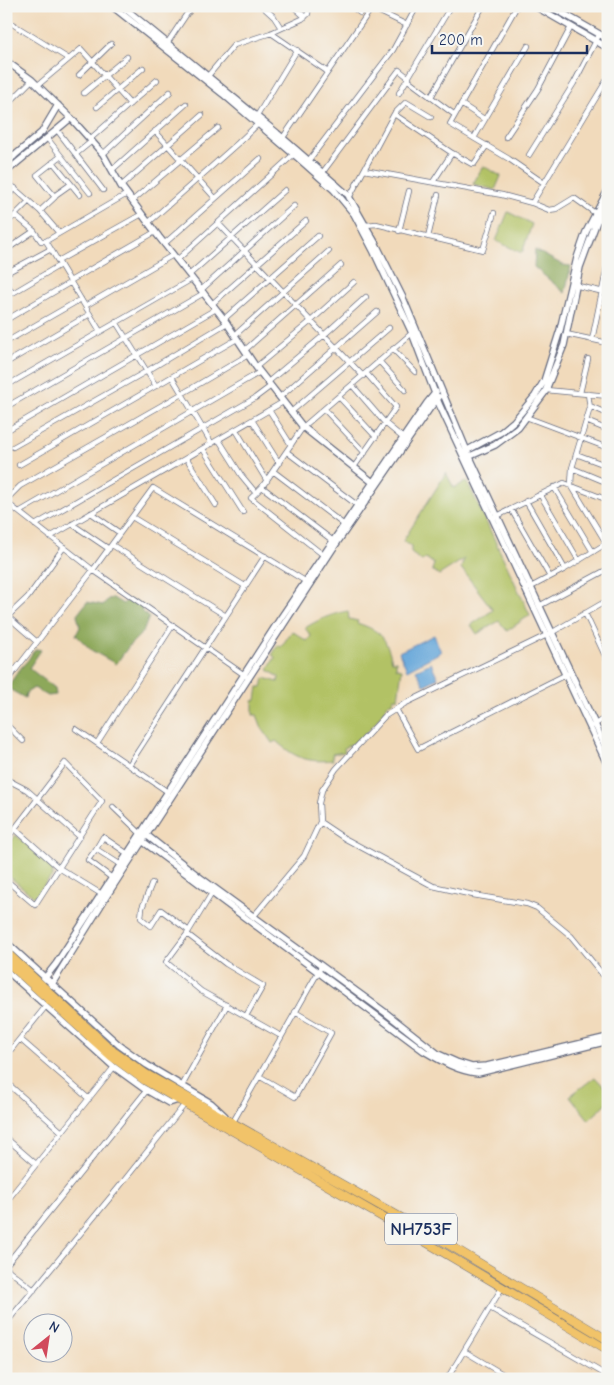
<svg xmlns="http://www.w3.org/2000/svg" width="614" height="1385" viewBox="0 0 614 1385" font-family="'Comic Neue',sans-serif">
<rect width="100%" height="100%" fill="#f6f6f2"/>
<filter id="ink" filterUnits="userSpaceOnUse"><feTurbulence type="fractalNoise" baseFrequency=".02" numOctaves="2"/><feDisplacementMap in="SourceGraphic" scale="10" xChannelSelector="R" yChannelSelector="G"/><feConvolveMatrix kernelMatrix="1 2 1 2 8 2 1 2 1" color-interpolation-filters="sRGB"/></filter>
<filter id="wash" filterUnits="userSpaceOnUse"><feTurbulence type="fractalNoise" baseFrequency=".0096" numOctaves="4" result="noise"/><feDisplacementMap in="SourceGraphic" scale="20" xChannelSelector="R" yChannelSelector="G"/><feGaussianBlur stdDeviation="1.12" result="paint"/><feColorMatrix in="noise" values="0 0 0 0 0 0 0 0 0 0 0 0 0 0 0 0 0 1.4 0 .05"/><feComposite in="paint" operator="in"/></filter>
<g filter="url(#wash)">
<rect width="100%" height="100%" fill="#f1dabb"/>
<path fill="#b2c265" stroke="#667862" d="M483,166L501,176L495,190L473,184Z
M508,212L532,224L522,253L496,241Z
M446,473L454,488L467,481L530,615L507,631L499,621L477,634L471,625L493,610L461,568L464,559L439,575L432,570L434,564L426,558L422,561L411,553V546L403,541Z
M348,611L349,619L358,621L357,623C381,631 386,637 392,661H396V668L402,669L398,699L394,698L392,703H389C376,722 366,739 344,748L345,752L332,754L333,760C308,763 295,758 276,741L272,743L262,728L257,715H253V701L256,700L258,687H262L264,678L278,682L279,677L268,670L275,657L272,655L278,645L281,647L292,631L307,641L311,636L305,628C319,619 332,614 348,611Z
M16,835L52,868L53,875L34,897L6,874V848Z
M595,1077L608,1091V1102L589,1120L570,1096Z"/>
<path fill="#8da85a" stroke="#546c5c" d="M535,250L563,265L571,266L565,293L534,267Z
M113,598L123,604L126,601H135L141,605L142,612L149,617L143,632L129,646L116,664L91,650L76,635L80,627L77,615L87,602L103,605L108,599Z
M37,649L41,650L29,668L55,688L56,695L48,696L34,688L26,693L25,698L7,688C13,679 19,669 27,661C31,657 31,652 37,649Z"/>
<path fill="#65a6d9" stroke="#406a9c" d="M434,635L441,652L407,670L399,652Z
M431,663L438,678L424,685L416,670Z"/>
</g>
<g filter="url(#ink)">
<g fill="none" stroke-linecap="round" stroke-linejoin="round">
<g stroke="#666b7f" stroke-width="6">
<path id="minor" d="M181,6L189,12
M262,6L274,17L281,28
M293,6L305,17
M351,6L360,13
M517,6L450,124L509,159L544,183
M372,8L407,25
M6,20L69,59
M271,33L328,72
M166,45L192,6
M79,75L111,44
M207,77L234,45L271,33L302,19L308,14L309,6
M408,80L455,115
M38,85L81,49L130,104
M84,93L127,57
M399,93L451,6
M431,97L483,6
M461,104L484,119
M6,106L32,80
M97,107L143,68
M394,114L406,102L431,117
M257,116L297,50
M57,130L103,190
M155,131L215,198
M506,137L538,89L571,27
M47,138L90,193
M474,138L528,46
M90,139L157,80
M282,139L373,6
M6,149L14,157
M76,154L92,141
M103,154L170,92
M529,155L574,83L599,35
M309,160L393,50L417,6
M53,162L80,195
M112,170L186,104
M364,170L502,195L532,203L549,210L556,209L574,198L595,213
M323,172L399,70L409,78
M6,181L40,211L59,233
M433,182L452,153
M121,186L202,115
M54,196L71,184
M6,198L15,188
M349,198L394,114L452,153L472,164H474L487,145
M132,201L218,128
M532,203L608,78
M40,211L55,197L37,175L61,156
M16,216L34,231L41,241H46L100,331
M597,218L608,223
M148,223L238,143L258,124
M218,223L363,376
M6,224L29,201
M366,225L376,224L483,250L494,213
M399,231L409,191
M428,237L438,195
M46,241L127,194
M164,244L260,159
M6,250L34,231
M177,260L294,154
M58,261L142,214
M6,273L51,249
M189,275L285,190
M70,281L155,232
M6,282L12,293
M574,285L608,293
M201,290L294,206
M6,297L60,265
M212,304L306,221
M85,306L173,255
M224,319L318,236
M6,320L71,282
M116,322L156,386
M566,334L608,343
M235,335L329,251
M592,340L608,262
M6,342L81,299
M393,349L415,372
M245,350L341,265
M379,361L405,390
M6,363L90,314
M256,367L311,321L354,282
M172,377L212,444
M268,382L324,335L366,297
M352,385L385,423L403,438
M6,386L192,279
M546,390L608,396
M580,393L588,359
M588,394L590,408L572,468L571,485L608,546
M280,397L377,312
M339,397L376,437
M590,406L608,414
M6,407L204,293
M324,409L365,453
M269,410L291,445
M291,412L389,328
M526,417L608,448
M252,420L279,463
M586,421L608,430
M236,430L267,481
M6,431L216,309
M219,440L241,475L255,492
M13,447L147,371L227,323
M203,449L243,512
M287,452L357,505
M576,454L608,466
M187,459L216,505
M19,465L237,339
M354,467L396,407L366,373
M572,468L608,483
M273,471L343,524
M262,487L332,540
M554,487L593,552
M540,494L579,561
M6,500L20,486L192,388L248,355
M526,501L565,569
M6,502L93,570L246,676
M511,509L550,577
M19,512L260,372
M91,513L120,533
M132,517L245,586
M495,517L564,483L608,500
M72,524L109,549
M35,525L255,398L271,386
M50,537L283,402
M112,545L226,616
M322,554L251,498L262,487L303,427L412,333
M529,588L565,569L607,543
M539,606L608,569
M585,613L608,662
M6,615L37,642
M8,616L28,597L64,547
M6,663L15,671
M6,682L93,570L153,488L305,581
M396,709L418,749L567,674
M6,724L23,741
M592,726L608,716
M76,729L168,792
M97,743L173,625
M129,765L265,556
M6,779L27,790L80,837
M113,807L141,834
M320,822L344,838L433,886L473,895L527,904L537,908L571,936L608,981
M15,829L59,868L103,895
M6,840L65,763L102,801L35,905L6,880
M96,849L88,860L112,878
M121,865L96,849L103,837L128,854
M152,883L142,908L141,918L151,926L161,910L189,931
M212,893L187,934L166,962L201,991L281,1036
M253,917L304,856L320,822L319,803L322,790L336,769L385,716L404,704L551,633L608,600
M187,934L226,964L263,986L246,1016
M20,1039L89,1099
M6,1056L46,1006
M259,1076L295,1097L331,1033L295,1012
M6,1082L62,1132
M182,1086L227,1005
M233,1122L321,967
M6,1138L36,1164
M6,1202L114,1067
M6,1265L147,1090
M6,1268L34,1290
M490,1308L608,1376
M6,1323L119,1187L185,1104
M464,1351L511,1379
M447,1379L503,1286"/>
</g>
<g stroke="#666b7f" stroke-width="8">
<path id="tertiary" d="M112,6L223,94L298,158L334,190L354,214L374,252L412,333L439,404L608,766
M122,6L277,133L348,195L376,244L403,298L467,451L608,752
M535,6L608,48
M550,6L608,39
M6,61L32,80L71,118L103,154L121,186L159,237L224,319L256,367L303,427L375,484
M6,163L42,132L58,105
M6,172L71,118
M466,451L501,432L514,421L535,396L544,381L560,330L577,258L586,232L608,190
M468,457L495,445L518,428L545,392L564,345L580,267L597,221L608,201
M144,833L198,876L386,1013L438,1054L456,1062L472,1067L487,1066L608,1037
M141,840L424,1051C441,1061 458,1071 478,1073L608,1041
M6,942L119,1045L147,1065L211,1103L225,1116
M6,970L114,1067L143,1088L169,1103L178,1100
M32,994L56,964L280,619L427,403L436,392
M37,998L52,984L106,897L332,550L430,408L439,397"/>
</g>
<g stroke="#666b7f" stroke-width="9">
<path id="trunk" d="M93,1033L113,1051L146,1074L441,1240L608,1340
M90,1037L111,1056L144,1080L436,1248L608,1350"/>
</g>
<use href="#minor" stroke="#fff" stroke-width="4.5"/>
<use href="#tertiary" stroke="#fff" stroke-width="5.5"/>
<use href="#trunk" stroke="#f1c369" stroke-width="8"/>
<g stroke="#666b7f" stroke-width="9" stroke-linecap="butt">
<path id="trunk-bridge" d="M6,952L93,1033
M6,961L90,1037"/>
</g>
<use href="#trunk-bridge" stroke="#f1c369" stroke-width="8"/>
</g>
</g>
<g text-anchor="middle" stroke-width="5" stroke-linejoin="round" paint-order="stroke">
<rect fill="#f6f6f2" stroke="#5d6b8a" stroke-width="1" x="385" y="1213.5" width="72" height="31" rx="4"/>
<g font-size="18" font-weight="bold" fill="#1b2f5e">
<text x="421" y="1235">NH753F</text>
</g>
</g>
<rect width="614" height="1385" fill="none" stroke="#f6f6f2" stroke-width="25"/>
<g transform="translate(48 1338) rotate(30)"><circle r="24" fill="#f6f6f2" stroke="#9ea6b7"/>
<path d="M0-4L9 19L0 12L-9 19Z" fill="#d1495b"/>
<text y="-8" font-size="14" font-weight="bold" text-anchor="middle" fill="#1b2f5e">N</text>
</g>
<path d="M432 45v8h155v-8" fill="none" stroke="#1b2f5e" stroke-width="2.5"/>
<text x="439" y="45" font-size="15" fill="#1b2f5e" stroke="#f6f6f2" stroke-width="4" paint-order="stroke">200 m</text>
</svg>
